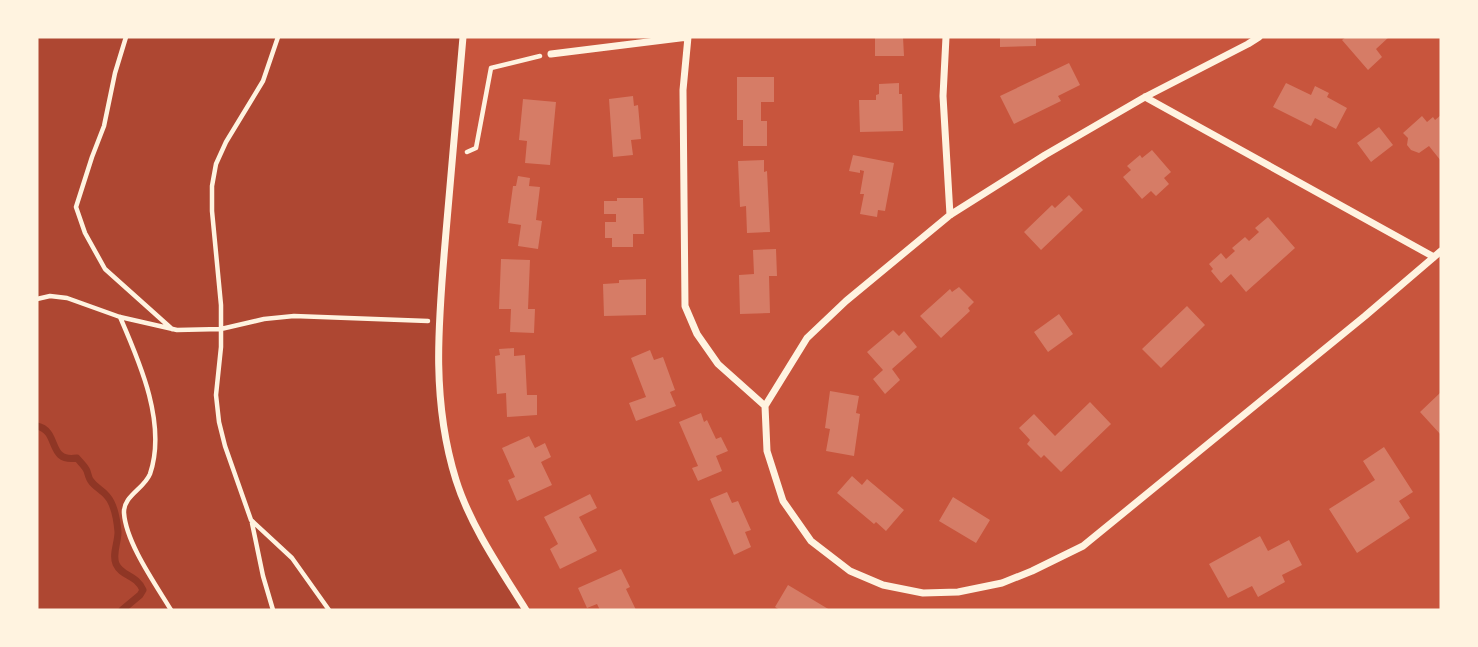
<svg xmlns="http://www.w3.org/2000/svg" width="1478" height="647" viewBox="0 0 1478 647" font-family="'PT Sans Narrow',sans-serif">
<rect width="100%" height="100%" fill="#c8553d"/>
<path fill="#ae4732" d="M37,37H463L438,383L456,482L478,531L526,610H37Z"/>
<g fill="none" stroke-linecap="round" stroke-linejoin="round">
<path stroke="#8f3625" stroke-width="7" d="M37,426C60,431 47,463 77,458C80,462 85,466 87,471C88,474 89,479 91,481C95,487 102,490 107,496C115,505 117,520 118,532C118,543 112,554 116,564C122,577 136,574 143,590L140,595L122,610"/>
</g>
<path fill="#d67c66" d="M875,37H903L904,56H875Z
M1000,37H1036V46L1000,47Z
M1346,37H1389L1376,49L1382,57L1368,70L1342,40Z
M1069,63L1080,85L1058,96L1061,101L1014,124L1000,96Z
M737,77H774V102H761V121H767V146H743V120H737Z
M899,83V94H902L903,131L860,132L859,100H876V95L879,94V84Z
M1286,83L1311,95L1315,86L1329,93L1327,97L1347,108L1336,129L1315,118L1311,126L1273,107Z
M633,96L634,106L638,105L641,139L631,140L633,155L613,157L609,99Z
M523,99L556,102L550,165L525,163L527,141L519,140Z
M1441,115V161L1429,146L1419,153L1411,150L1407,145L1408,138L1403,133L1422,116L1427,122L1433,117L1435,120Z
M1379,127L1393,145L1371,162L1357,143Z
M1152,150L1171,172L1164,178L1169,184L1156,196L1151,191L1142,199L1123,177L1131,170L1127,166L1140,155L1142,158Z
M853,155L894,163L885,211L878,210L877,217L860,214L864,194H860L864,171L860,170V173L849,171Z
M764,160V172L767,171L770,232L747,233L746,206L740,207L738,161Z
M518,176L530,178L529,186L540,187L536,220L542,221L538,249L518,246L521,225L508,223L513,186H516Z
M1069,195L1083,210L1041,250L1024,232L1052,205L1055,208Z
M617,198H643L644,234H633V247H612V238H605V222H616V214H604V201H617Z
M1268,217L1295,248L1246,292L1231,274L1221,283L1211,271L1213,269L1209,264L1221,253L1226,259L1235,251L1232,248L1245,237L1249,241L1259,232L1255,228Z
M776,249L777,276H769L770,313L740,314L739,275L754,274L753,250Z
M501,259L530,260L528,309H535L534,333L510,332L511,309H499Z
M646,279V315L604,316L603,284L619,283V280Z
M959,287L974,302L968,308L970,311L941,338L920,316L950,289L952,292Z
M1187,306L1205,325L1161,368L1142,349Z
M1059,314L1073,334L1048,352L1034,332Z
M893,330L899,336L904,331L917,347L892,369L900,380L885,394L873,379L883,370L867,352Z
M514,348V356L525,355L527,395H537V415L507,417L506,393L497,394L495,356L500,355L499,349Z
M650,350L654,360L663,357L675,390L670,392L676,406L636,421L629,403L646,397L631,358Z
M830,391L859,396L856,413L860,414L854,456L826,451L830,429L825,428Z
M1441,392V435L1420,412Z
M1090,402L1111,424L1061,472L1044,455L1041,458L1027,444L1030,440L1019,428L1034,414L1055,436Z
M701,413L704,422L707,420L716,439L721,437L728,451L716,456L722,471L698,481L692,468L698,466L679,422Z
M529,436L535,448L545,443L551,457L541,462L552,485L517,501L508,480L515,477L502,448Z
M1384,447L1413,492L1399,501L1410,518L1357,553L1329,509L1375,480L1363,461Z
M852,476L862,485L867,479L904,510L886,531L876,522L874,524L837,493Z
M727,492L732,503L738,501L751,530L745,532L751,547L734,555L710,499Z
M590,494L597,508L579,517L597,551L560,569L550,549L558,544L544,517Z
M953,497L990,520L976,543L939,521Z
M1260,536L1268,551L1289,540L1302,565L1282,575L1285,582L1258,597L1252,586L1228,598L1209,564Z
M621,569L630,587L626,589L636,610H600L597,604L587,608L578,588Z
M788,585L830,610H780L775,607Z"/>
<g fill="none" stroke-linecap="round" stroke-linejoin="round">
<path stroke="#fff3e0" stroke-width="4.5" d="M126,37L115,73L104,126L92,157L76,207L85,233L105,269L172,329
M278,37L263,81L226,142L216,164L212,186V211L221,305V347L216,395L219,422L225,446L251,520L292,558L329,610
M467,152L476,148L491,68L540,56
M37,299L50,296L67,298L120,317L177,330L221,329L264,319L294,316L428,321
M120,317C140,363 167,424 150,474C144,489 123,496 124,513C126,543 156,585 171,610
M252,523L263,576L273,610"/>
<path stroke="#fff3e0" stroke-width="7" d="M463,37C457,102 452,167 446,232C439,317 430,397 456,480C470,525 501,570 526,610
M688,37L683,90L685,306L697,334L718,364L765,406L767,451L783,501L811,541L850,571L883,585L923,593L958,592L1002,583L1032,571L1083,546L1365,316L1441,251
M946,37L943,96L950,215
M551,54L688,37
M1145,97L1434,257
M765,406L807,338L846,301L950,215L1045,155L1145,97L1248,44L1259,37"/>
</g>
<rect width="1478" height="647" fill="none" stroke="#fff3e0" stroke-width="77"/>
</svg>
